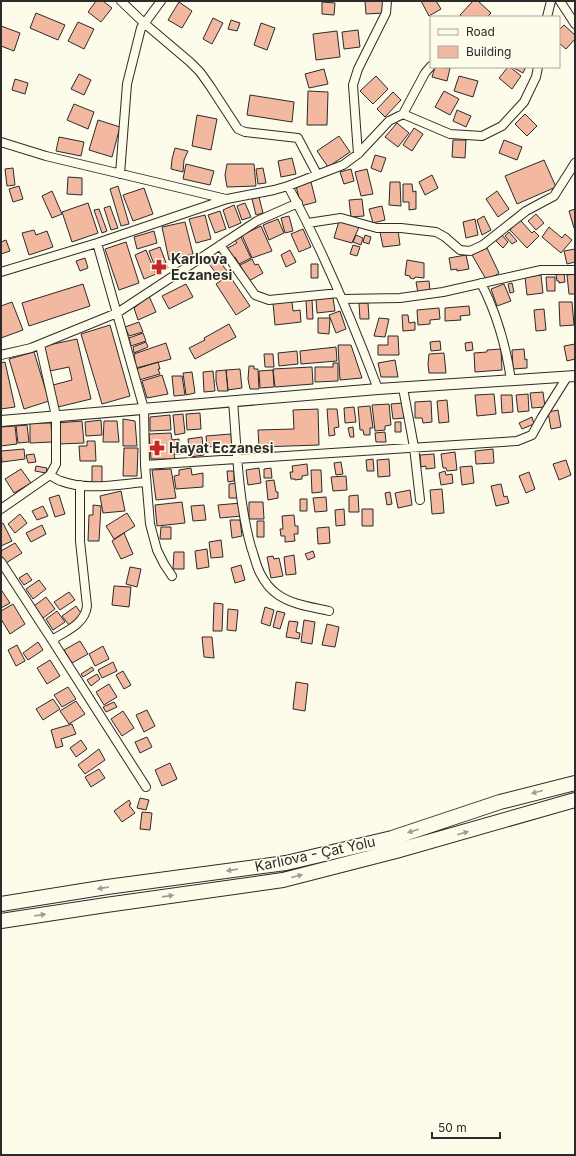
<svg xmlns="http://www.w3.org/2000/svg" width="576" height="1156" viewBox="0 0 576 1156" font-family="Inter,sans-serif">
<rect width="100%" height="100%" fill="#fdfbea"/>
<path fill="#f2b8a0" stroke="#2b2b2b" d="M96,1H103L112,8L101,22L88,12Z
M365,1H383L384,13L366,14Z
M421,1H436L441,9L429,16Z
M473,1H478L491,13L487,17H463L460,15Z
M179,2L192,11L182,28L168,20Z
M322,2L335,3L334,15L322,14Z
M36,13L65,25L58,40L30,28Z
M213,18L223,23L212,44L203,39Z
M231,20L240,23L237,31L228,29Z
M78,22L94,29L84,49L68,41Z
M261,23L275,28L267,50L254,45Z
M564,25L575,35V39L566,49L559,43V30Z
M1,26L20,33L14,51L1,46Z
M358,30L360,47L344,49L342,32Z
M337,31L340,57L316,60L313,34Z
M435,67L450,68L447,81L432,77Z
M508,67H510L521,76L512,89L499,78Z
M512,67H526L523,73Z
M324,69L328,84L309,88L305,74Z
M79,74L91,80L84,95L71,89Z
M376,76L388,89L373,104L360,91Z
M459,76L478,81L473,97L454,91Z
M15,79L28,83L25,94L12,90Z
M308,91L328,92L327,125H307Z
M444,91L459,99L450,115L435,107Z
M393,92L401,100L385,117L377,109Z
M250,95L294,102L292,122L247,115Z
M74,104L94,112L88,129L67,120Z
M457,110L471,116L466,127L453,121Z
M525,114L537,126L527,136L515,124Z
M197,115L217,119L211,150L192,146Z
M98,120L120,127L112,157L89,150Z
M397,123L409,133L398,147L385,137Z
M414,128L423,134L412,151L403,145Z
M339,136L350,152L328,167L317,151Z
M59,137L84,142L81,156L56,151Z
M453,140H466L465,158L452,157Z
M504,140L522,147L517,160L499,153Z
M175,148L188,151L184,160L183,172L171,169L172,159Z
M375,155L386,158L381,172L371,168Z
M292,158L296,174L281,177L278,161Z
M544,160L556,187L517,204L505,176Z
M186,164L214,171L210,185L183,179Z
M227,164H254L256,186L227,187L225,175Z
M13,168L15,185L7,186L5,169Z
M263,168L266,183L258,184L256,169Z
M351,169L354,181L344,184L340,172Z
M367,169L373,194L361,196L355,172Z
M432,175L438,188L425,195L419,182Z
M68,177L82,178V195L67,194Z
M311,182L316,202L301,206L296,186Z
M390,182H400L401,206L389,205Z
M403,184H412L413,192L416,191V209L409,210V202H403Z
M19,186L23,199L13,202L9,189Z
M118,186L129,224L121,226L110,189Z
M144,188L153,214L133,221L123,195Z
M52,191L62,214L52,218L42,196Z
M497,191L509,209L498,217L486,199Z
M259,197L263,213L256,215L252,199Z
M362,199L364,216L351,217L349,200Z
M88,203L98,233L72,242L62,212Z
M245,203L251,217L242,220L237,206Z
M234,205L241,223L229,228L223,210Z
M110,206L118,228L111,230L104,208Z
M382,206L385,220L373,223L369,209Z
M99,209L107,231L102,233L94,210Z
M575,209V227L574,228L569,211Z
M220,211L226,229L215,233L208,215Z
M536,214L544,223L536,230L528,221Z
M205,215L211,239L196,243L189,219Z
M289,216L293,231L285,233L281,218Z
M484,216L491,230L482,235L477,220Z
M278,219L284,233L269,240L263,225Z
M475,219L478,235L466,238L463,222Z
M520,220L532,233L534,231L539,236L527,248L510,230Z
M339,221L359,227L352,243L334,238Z
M185,222L193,254L169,260L162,227Z
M261,226L272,251L252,258L242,235Z
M549,227L562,238L565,234L572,240L561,253L542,237Z
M303,229L311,247L299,252L291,234Z
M34,230L36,235L47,231L53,247L29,255L22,233Z
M398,230L400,245L383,247L380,232Z
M154,231L157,243L137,249L134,237Z
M509,232L517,241L512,244L505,236Z
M501,234L508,242L503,248L495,240Z
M356,235L363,238L361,245L353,242Z
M365,235L371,237L369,244L363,242Z
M241,237L251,258L239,264L235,257L232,259L226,249L237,243L235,240Z
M6,240L10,251L1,254V242Z
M126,242L139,283L119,290L105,249Z
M353,245L360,247L357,256L350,254Z
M160,247L168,268L157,272L149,251Z
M487,248L499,273L487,281L472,255Z
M575,249V262L567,264L564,251Z
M146,250L156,274L144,279L135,255Z
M290,250L296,262L286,267L281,255Z
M466,255L469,269L457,271V269L451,270L449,258Z
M85,258L88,268L80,271L76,261Z
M217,258L227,271L219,277L209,264Z
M252,259L255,265L258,264L263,273L249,281L240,265Z
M407,260L424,263V278L415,277L414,279L410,278V276L405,275Z
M311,264H318V278H311Z
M564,273L565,282L559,283V281H557L556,275Z
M575,274V294H569L567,275Z
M229,275L250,306L236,315L216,284Z
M541,275L543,293L527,295L525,277Z
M546,277H555V291H547Z
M429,281L430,291L418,293L416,282Z
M512,283L514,292L510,293L508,284Z
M83,284L90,306L29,326L22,303Z
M186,284L193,297L169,309L162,296Z
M504,284L511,301L497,306L491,289Z
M149,296L156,312L138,320L134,308Z
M333,298L335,311L317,313L316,299Z
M312,299L313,319H307L306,300Z
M292,301L293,311L300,310L301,322L275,325L273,303Z
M12,302L23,330L1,338V306Z
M559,302H572L574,325L560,326Z
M359,303H368L369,319H360Z
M469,306L470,315L460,316L461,320L445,321V308Z
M439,308L440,319L430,320V324L418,325L417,310Z
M544,309L546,330L536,331L534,310Z
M340,311L346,329L336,333L329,315Z
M402,315H408L409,323L415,322V330L403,331Z
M318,318H330L329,334L318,333Z
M379,318L389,319L385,337L374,336Z
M139,322L143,332L129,336L125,327Z
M229,324L236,337L195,359L189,348L205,340L204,338Z
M110,325L130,396L102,404L81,334Z
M143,333L146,341L131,346L129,338Z
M388,336H398L399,355H378V345H388Z
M77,339L91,399L58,407L53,385L72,380L69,367L50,371L44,346Z
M440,341L441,350L431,351L430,342Z
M146,342L148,347L134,353L133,347Z
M472,342L473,350L466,351L465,343Z
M166,343L171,359L136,368L134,354Z
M575,344V359L567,361L564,346Z
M338,345H351L362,378L340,380Z
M336,347L337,361L301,364L300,351Z
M501,349L502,370L475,372L474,353L487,352V350Z
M524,349L525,360L527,359V368L513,369L512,350Z
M297,351L298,364L279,366L278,353Z
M34,352L49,401L24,409L9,359Z
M444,353L446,373H429L428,364L429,354Z
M264,354H273L274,367H265Z
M395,360L398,377H381L378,363Z
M5,362L15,407L1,409V363Z
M158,362L160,369H158L160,374L139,380L136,369Z
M333,363H338V381L315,382V367H333Z
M249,366H254V369H258L259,389H250L248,379Z
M312,367L313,384L275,387L273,369Z
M240,369L242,388L228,390L226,370Z
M226,370L228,391H218L216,381V371Z
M273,370L274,387L260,388L259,371Z
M213,371L215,391L204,392L203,372Z
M192,372L195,393L186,395L183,373Z
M162,375L168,394L147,398L142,381Z
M172,376H182L185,395L174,396Z
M543,392L545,407L532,408L530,393Z
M494,394L496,414L477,416L475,395Z
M528,394L529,411L518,412L516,395Z
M501,395H512L513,412L502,413Z
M447,400L449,422L439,423L437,401Z
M431,401L432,422L423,423L422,418H415V402Z
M403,403L404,418L393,419L391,404Z
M389,404L391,425L385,426V430L375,431L372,405Z
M370,406L373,428H370V435H364L363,430H360L358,407Z
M354,407L356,422L345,423L344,408Z
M318,409L319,445L259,447L258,430L294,429L293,410Z
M327,409H337L339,427L334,428L335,435L329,436Z
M558,410L561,427L551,429L548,412Z
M200,413L201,429L187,430L186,414Z
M183,414L185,433L175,435L173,415Z
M170,415L171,430L150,431V417Z
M532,417L534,424L522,429L519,423Z
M123,419L135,421L137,446H123Z
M101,420L102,435L86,436L85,422Z
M82,421L84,443L58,444L57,423Z
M104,421H117L119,442H103Z
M395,422H401V432H395Z
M30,423H51L52,442L30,443Z
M27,425L29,442L18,443L16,426Z
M15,426L17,444L1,446V427Z
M353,427L354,437H350L348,428Z
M385,432L386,442H376L375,433Z
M171,433L172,440L179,439L180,454H174L175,459H151L149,434Z
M231,434L232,445L207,447L206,436Z
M202,437L204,455L190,457L188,439Z
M87,441H95L96,461H80L79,446H87Z
M124,448H138L137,476H123Z
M24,449L25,459L2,462L1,451Z
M493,449L494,463L476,464L475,451Z
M455,452L457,470L447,471L446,468H443L441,454Z
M34,454L36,462L28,463L26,455Z
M434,454L435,468L426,469V466L421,467L420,455Z
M373,459L374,471H367L366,460Z
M389,459L390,476L378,477L377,460Z
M566,460L571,475L559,480L553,464Z
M341,462L343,474L336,475L334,463Z
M307,464L308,475L302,476V479L295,480V479H291L290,472H293L292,466Z
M36,466L47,468L46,473L35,471Z
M92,466H102V483H92Z
M472,466L474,483L462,485L460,467Z
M191,468L192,475L203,473V487L176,489L174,476L179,475V470Z
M259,468L261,483L248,485L246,470Z
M271,468L272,478H264V469Z
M21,469L31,483L14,493L5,479Z
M171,469L176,498L156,500L152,470Z
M311,470H321L322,492L312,493Z
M227,471H234V481L228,482Z
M445,471L446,475L452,474L453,483L441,485L439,473Z
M529,472L535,489L526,493L519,476Z
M346,476L347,490L333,491L331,477Z
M274,480L276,492H278V498L268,500L266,481Z
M239,483V498H229V484Z
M501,484L504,497L507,496L509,503L496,506L491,486Z
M442,489L444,513L432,514L430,490Z
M410,490L412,505L398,508L395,493Z
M121,491L125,511L103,513L100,496Z
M390,492L392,504L387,505L385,493Z
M59,495L65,514L55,517L49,498Z
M358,495L359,512H349V496Z
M326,497L327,511L315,512L313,498Z
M300,499H307V511H300Z
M182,502L185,523L157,526L155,505Z
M249,502H263L264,519H249Z
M241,503L242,516L220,518L218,505Z
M93,505L101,506L99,541H88L89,515H93Z
M204,505L206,520L193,521L191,506Z
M43,506L48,516L37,520L32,511Z
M344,509L345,525L336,526L335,510Z
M362,509H373V526H362Z
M127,513L135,526L114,539L106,526Z
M20,514L27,523L15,533L8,524Z
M294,515L295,526H298V534H294L295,541L285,542V536H281L280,529H283L282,516Z
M230,520H240L242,536L232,538Z
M257,521H264V537H257Z
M3,523L12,541L1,546V524Z
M42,525L46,534L31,542L26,533Z
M161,527H171V539H160Z
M329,527L330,543L318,544L317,528Z
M124,533L133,554L121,559L112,541Z
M221,540L223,557L211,558L209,542Z
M15,543L22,553L6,563L1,555V551Z
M207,549L209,567L197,569L195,551Z
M313,551L315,557L308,560L305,554Z
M174,552H184V569H173Z
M294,555L296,574L286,575L284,557Z
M273,556L274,559L279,558L283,576L271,578L267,557Z
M241,565L245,580L235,583L231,568Z
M130,567L141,569L137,587L126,584Z
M27,573L32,580L24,585L19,578Z
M39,580L46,589L33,599L26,589Z
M114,586L131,587L129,607L112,605Z
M2,591L10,603L1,608V592Z
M69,592L75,600L60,610L54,602Z
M46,597L55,609L43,618L34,606Z
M214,603L223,604L222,631H213Z
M13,604L25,624L10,634L1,619V611Z
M76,606L83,616L69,625L62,616Z
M265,607L274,610L270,626L261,623Z
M228,609L238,610L236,631L227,630Z
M57,611L65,622L53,630L46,619Z
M277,611L285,613L280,629L273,627Z
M304,620L315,622L312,644L301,642Z
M289,621L298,622L296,632L300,633L299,639L286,637Z
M327,624L339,627L335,647L322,645Z
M202,637H212L214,658L204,657Z
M80,641L88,654L72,663L64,650Z
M38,642L43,650L28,660L23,653Z
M17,645L25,661L16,666L8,650Z
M103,646L109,659L95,666L89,654Z
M50,660L60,676L47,684L37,668Z
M113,662L117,671L102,678L98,670Z
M92,667L94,670L83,677L81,674Z
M123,671L131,685L124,689L116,675Z
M97,674L100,679L91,686L87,680Z
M296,682L308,684L305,711L293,709Z
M109,684L117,697L104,705L96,692Z
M68,687L76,699L62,707L54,695Z
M53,699L60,709L43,720L36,709Z
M76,701L85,714L69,724L60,711Z
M114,702L117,707L106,712L103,707Z
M147,710L155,726L144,732L136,715Z
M123,711L134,728L122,736L111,719Z
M72,724L76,734L61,739L63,746L56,748L51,730Z
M147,737L152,747L140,753L135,742Z
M81,740L87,749L76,757L70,748Z
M99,749L105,760L85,774L78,765Z
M170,763L177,779L162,786L155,770Z
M99,769L105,778L91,787L85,777Z
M140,798L149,800L146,810L137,808Z
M129,800L131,804L129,805L135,813L122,822L114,811Z
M142,812L152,813L150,830L140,829Z"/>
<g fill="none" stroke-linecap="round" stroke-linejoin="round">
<g stroke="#2b2b2b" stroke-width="10">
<path id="minor" d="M121,1L144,23L190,62L200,72L210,86L238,129L245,132L298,138L317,174
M560,1L575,24
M547,17L551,1
M403,114L425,73L431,66
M1,142L46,156L226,199
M358,154L353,85L358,69L386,13L387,1
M120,174L127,84L141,28L161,1
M288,186C323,251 352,320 378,389
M308,223L341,218L377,228H401L436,232L445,237L460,250L470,251L483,245L526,211L554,196L575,163
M97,243L144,409L145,465L150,524L157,550L164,564L172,576
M220,245L255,295L269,300L339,293
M1,272L97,243L227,199L274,190L288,186L343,165L358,154L389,121L403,114L450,134L482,136L502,126L524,102L536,77L538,67
M481,283C497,314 506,346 511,380
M342,299L400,298L443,292L541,270H575
M1,355L31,348L117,313L257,221L298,203
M403,388L414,447L420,500
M233,401C237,450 238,500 251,547C254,555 256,565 260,573C264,581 270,589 277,594C292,605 312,607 329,611
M145,465L517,441L532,435L542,417L567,377
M50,475C53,477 57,480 61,481C86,491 120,484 146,482
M1,509L50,475L56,464V416L40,345
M1,562L52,640L146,787
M52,640C66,631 85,624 87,606L80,541V485"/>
</g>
<g stroke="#2b2b2b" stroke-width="12">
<path id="tertiary" d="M1,421L378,389L575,376"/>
</g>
<g stroke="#2b2b2b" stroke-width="16">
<path id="trunk" d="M1,904L107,887L286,863L392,838L500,802L575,783
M1,921L106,905L283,880L396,851L575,800"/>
</g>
<use href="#minor" stroke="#fdfbea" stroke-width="8"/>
<use href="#tertiary" stroke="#fdfbea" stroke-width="10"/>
<use href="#trunk" stroke="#fdfbea" stroke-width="14"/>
</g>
<defs><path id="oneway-solid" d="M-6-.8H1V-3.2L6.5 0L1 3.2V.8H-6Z"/></defs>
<g fill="#9e9d94">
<use href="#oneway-solid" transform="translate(537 792) rotate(165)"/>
<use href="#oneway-solid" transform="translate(413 831) rotate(162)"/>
<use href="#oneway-solid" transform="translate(463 833) rotate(-16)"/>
<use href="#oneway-solid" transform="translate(232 870) rotate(172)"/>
<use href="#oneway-solid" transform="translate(297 876) rotate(-14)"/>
<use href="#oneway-solid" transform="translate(103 888) rotate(171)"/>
<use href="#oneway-solid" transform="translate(168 896) rotate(-8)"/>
<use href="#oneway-solid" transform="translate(40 915) rotate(-9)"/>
</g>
<defs>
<g id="pharmacy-bare" transform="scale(1.2)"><path d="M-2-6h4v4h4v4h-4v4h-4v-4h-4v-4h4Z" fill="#c62828" stroke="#fdfbea" stroke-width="2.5" paint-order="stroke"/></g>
</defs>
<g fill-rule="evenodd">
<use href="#pharmacy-bare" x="159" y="267"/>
<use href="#pharmacy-bare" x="157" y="448"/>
</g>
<g text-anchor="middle" stroke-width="3" stroke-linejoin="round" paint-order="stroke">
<g font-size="14" font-weight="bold" fill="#2b2b2b" stroke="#fdfbea" text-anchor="start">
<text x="171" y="264">Karlıova<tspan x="171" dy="16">Eczanesi</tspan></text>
<text x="169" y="453">Hayat Eczanesi</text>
</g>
<g font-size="14" fill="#2b2b2b" stroke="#fdfbea">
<text transform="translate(315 854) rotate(-12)" y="5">Karlıova - Çat Yolu</text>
</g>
</g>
<rect width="576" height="1156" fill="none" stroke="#2b2b2b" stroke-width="4"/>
<rect x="430" y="16" width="130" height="52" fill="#fdfbea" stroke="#a9a89e"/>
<rect x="438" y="29" width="20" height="6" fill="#fdfbea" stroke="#a9a89e"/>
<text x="466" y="36" font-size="12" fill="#2b2b2b">Road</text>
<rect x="438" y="46" width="20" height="12" fill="#f2b8a0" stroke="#a9a89e"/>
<text x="466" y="56" font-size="12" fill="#2b2b2b">Building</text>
<path d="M432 1132v6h68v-6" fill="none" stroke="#2b2b2b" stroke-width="2"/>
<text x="438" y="1132" font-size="12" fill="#2b2b2b" stroke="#fdfbea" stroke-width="3" paint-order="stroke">50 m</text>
</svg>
